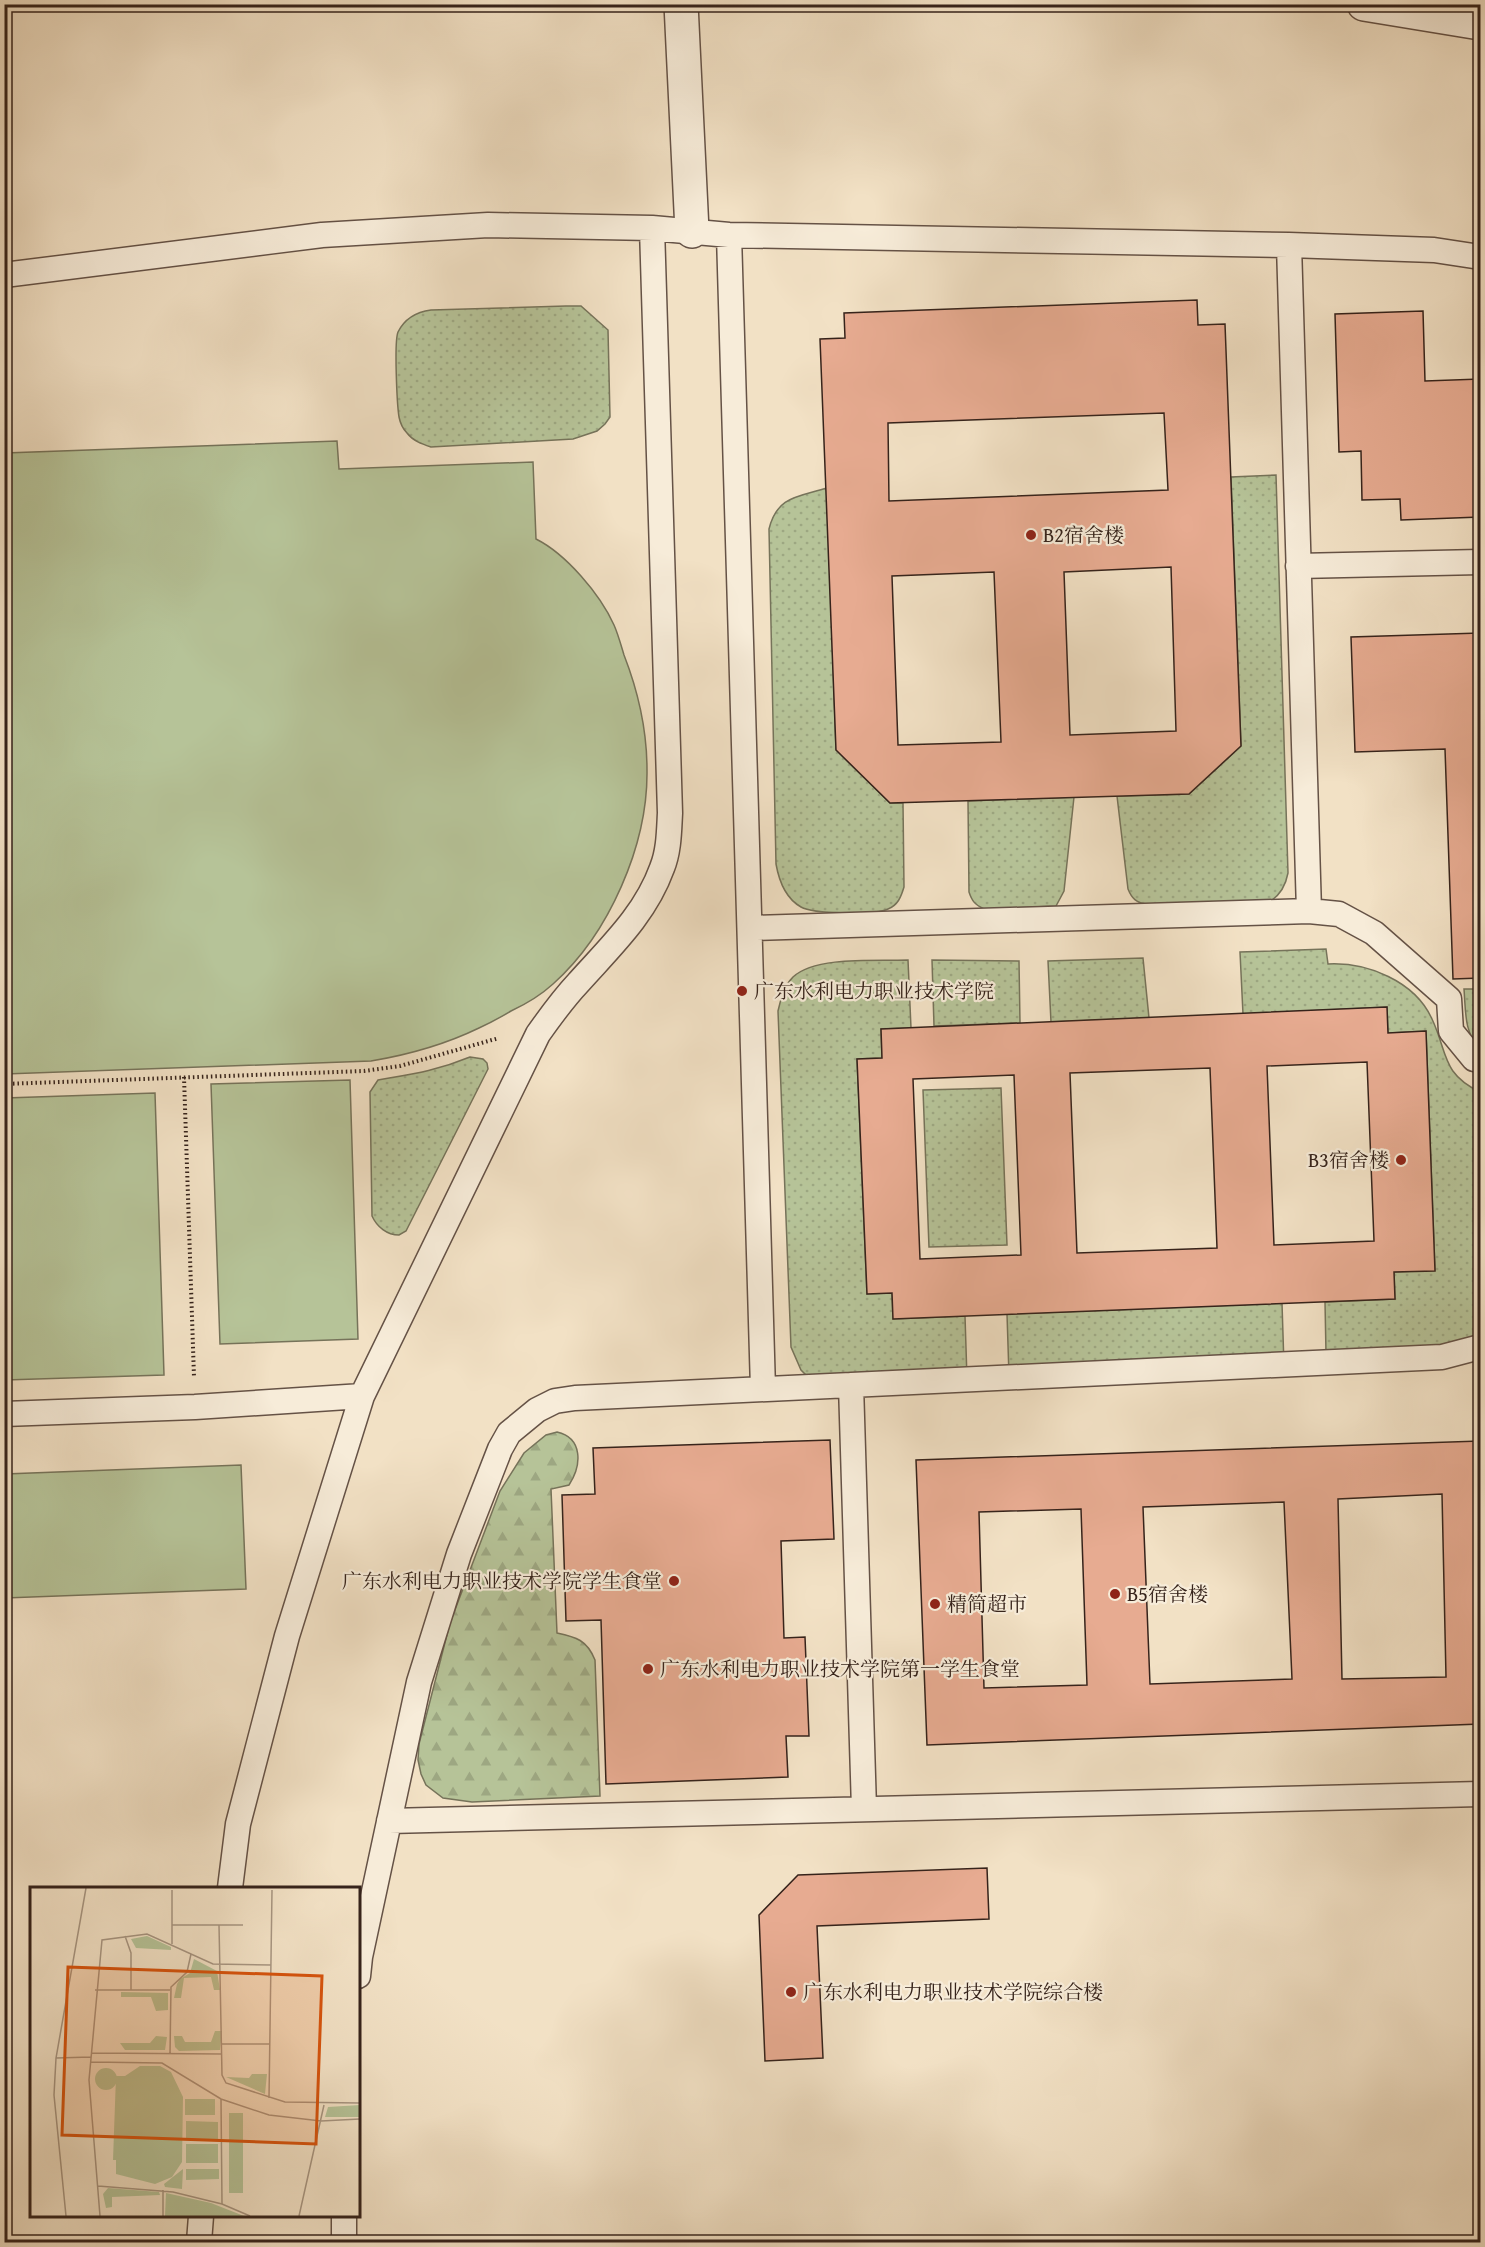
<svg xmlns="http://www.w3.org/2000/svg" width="1485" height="2247" viewBox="0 0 1485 2247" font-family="'Gentium Book Plus','Noto Serif SC',serif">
<defs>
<pattern id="grass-dots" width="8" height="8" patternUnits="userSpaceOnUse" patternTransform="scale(1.5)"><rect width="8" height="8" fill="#b6c398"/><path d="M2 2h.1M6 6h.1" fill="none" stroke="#9da782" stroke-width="1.8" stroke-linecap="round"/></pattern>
<pattern id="forest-firs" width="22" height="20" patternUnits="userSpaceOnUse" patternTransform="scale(1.5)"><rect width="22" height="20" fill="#b6c398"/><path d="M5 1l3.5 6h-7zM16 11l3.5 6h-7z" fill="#9da782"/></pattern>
</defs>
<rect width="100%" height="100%" fill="#f2e1c5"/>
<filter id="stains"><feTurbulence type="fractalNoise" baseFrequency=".00333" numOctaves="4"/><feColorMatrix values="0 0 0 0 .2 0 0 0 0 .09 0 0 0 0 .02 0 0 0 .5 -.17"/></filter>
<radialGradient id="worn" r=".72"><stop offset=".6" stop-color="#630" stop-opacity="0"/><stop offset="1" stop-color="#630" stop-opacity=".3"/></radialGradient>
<path fill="url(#grass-dots)" stroke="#76735a" stroke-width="1.5" d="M566,306H581L608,330L610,417L605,424L597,431L573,439L431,447C422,444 413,441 407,433C403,429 400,422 399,417C397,404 394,342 398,332C405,318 416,312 431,310Z
M1276,475L1288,873C1286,884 1281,894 1271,901L1147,905C1136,902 1132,899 1128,889L1117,796L1189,794L1241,746L1231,477Z
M827,488L836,750L890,803H903L904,887C901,897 898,905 888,909C875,915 813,914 801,907C785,898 779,881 776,864L769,529C777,496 798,497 827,488Z
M1074,797L1064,891L1056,906L984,909C975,905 972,901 969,892L968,801Z
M1326,949L1328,964C1367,962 1415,981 1432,1019C1448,1053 1441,1073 1480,1092V1332L1459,1346L1326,1353L1325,1302L1395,1299L1394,1272L1435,1270L1426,1031L1388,1033L1387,1007L1243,1014L1240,952Z
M1143,958L1149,1018L1051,1022L1048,961Z
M908,960L911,1028L881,1029L882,1058L857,1059L867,1294L892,1293L893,1319L965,1316L967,1379L809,1378L801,1370L791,1347L778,1011C781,999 783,987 793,977C815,956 877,961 908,960Z
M932,960L1019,961L1020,1023L934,1026Z
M1464,989H1480V1052C1464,1029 1466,1016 1464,989Z
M470,1057L483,1059L487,1063L488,1069L406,1231L399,1235C387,1235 377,1227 372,1216L370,1092L378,1080C413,1074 436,1071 470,1057Z
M1001,1088L1007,1245L929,1247L923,1090Z
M1282,1303L1284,1366L1009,1376L1007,1314Z"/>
<path fill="url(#forest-firs)" stroke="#76735a" stroke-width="1.5" d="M557,1432C583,1438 582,1465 569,1485L551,1489L557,1633C576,1637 587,1640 595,1660L600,1796L472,1802L443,1798L426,1785L421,1774L418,1760L419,1744L450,1623L500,1491L524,1453L546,1435Z"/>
<path fill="#b6c398" stroke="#76735a" stroke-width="1.5" d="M337,441L339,469L533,462L536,539C566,554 600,594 614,625C618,634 621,645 624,655C638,691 647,731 647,770C648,845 609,934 553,984C541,995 526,1004 511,1011C501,1017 490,1023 479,1028C446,1044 407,1055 371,1061L5,1074V453Z
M350,1080L358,1339L220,1344L211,1084Z
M155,1093L164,1375L5,1380V1098Z
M241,1465L246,1589L5,1598V1474Z"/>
<path fill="#e7ab91" stroke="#36231b" stroke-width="1.5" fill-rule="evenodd" d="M1197,300L1198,325L1225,324L1241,746L1189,794L890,803L836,750L820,339L845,338L844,313ZM1164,413L1168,490L889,501L888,423ZM1171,567L1176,731L1070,735L1064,572ZM994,572L1001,742L898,745L892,576Z
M1423,311L1425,381L1480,379V517L1401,520L1400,499L1362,500L1361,451L1339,452L1335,314Z
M1480,633V978L1453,979L1445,749L1355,752L1351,637Z
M1387,1007L1388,1033L1426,1031L1435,1271L1394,1272L1395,1299L893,1319L892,1293L867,1294L857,1059L882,1058L881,1029ZM1367,1062L1374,1241L1274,1245L1267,1066ZM1210,1068L1217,1248L1077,1253L1070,1073ZM1014,1075L1021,1255L920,1259L913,1079Z
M830,1440L834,1539L781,1541L784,1638L805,1637L809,1736H786L788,1777L606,1784L601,1620L566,1621L562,1495L595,1494L593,1448Z
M1480,1441V1724L927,1745L916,1460ZM1442,1494L1446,1677L1342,1679L1338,1499ZM1284,1502L1292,1679L1150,1684L1143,1507ZM1081,1509L1087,1685L984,1688L979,1512Z
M987,1868L989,1919L817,1926L823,2058L765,2061L759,1915L798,1875Z"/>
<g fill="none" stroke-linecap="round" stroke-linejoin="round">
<g stroke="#655246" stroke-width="27">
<path id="service" d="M729,235L763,1389
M1289,245L1309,911
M4,275L322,235L488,225L652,228L729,235L1289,245L1434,250L1480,257
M1298,566L1480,562
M750,928L1309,911L1339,914L1374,933L1449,999L1451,1031L1474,1059L1480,1060
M851,1385L864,1809
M4,1414L195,1407L362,1396
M389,1821L1480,1794
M230,1888L238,1824L287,1636L362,1396L538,1034C550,1017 563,999 578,983C610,947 645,915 662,868C669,851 669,831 670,813L652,228
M358,1976L360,1957L419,1682L459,1554L500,1449L509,1433L537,1410L555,1401L575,1398L1442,1357L1480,1347
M199,2242L201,2216
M344,2242V2216"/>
</g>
<g stroke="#655246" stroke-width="36">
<path id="minor" d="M681,4L692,231
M1364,4L1480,23"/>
</g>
<path stroke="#36231b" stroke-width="4" stroke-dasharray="1.5 3" stroke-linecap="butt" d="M184,1077L194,1377
M4,1084L364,1071L400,1066L499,1038"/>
<use href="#service" stroke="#f7ecd9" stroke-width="24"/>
<use href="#minor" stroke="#f7ecd9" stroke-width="33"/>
</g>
<g fill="#8f2418" stroke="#f7ecd9" stroke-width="2">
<circle cx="1031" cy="535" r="6"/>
<circle cx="742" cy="991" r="6"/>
<circle cx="1401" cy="1160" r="6"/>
<circle cx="674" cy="1581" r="6"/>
<circle cx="1115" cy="1594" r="6"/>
<circle cx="935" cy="1604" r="6"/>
<circle cx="648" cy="1669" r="6"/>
<circle cx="791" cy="1992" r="6"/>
</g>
<g text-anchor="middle" stroke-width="4.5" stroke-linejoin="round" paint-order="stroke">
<g font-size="20" fill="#36231b" stroke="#f7ecd9" text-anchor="start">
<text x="1043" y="542">B2宿舍楼</text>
<text x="754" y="998">广东水利电力职业技术学院</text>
<text x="1389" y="1167" text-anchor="end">B3宿舍楼</text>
<text x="662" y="1588" text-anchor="end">广东水利电力职业技术学院学生食堂</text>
<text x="1127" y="1601">B5宿舍楼</text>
<text x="947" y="1611">精简超市</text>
<text x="660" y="1676">广东水利电力职业技术学院第一学生食堂</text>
<text x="803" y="1999">广东水利电力职业技术学院综合楼</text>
</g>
</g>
<g transform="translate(30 1887)">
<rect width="330" height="330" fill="#f2e1c5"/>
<path d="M117,49L141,60V63L106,61L101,52ZM164,72L187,84L190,103H184L181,90L154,91L151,111H144L147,97L150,92L160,86ZM91,105L138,106V123L126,124L121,110H91ZM185,144H192L190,163L149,164L145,160L144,149H152L155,155H181ZM126,149L137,150L135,163H95L90,156H120ZM65 192a11 11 0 1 1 22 0a11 11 0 1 1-22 0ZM153,282L152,302L135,300L134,297ZM78,301L129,305L130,308L82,310V320L76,321L73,307ZM136,306L181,316L214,329H135Z" fill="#b6c398"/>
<path d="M222,187H237L235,207L196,190L219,191ZM330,218V230H295L298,220Z" fill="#b6c398"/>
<path d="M110,179H130L141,185L153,210L152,275L142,290L125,297L86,287V273H83L86,189H95ZM155,212H185V228H155ZM199,226H213V306H199ZM156,234L188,235V253H156ZM156,257H188V276H156ZM156,282H189V292L156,293Z" fill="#b6c398"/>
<path fill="none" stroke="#a79581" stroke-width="1.5" d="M142,38H213M189,38L192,188L196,196L255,215L330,216M95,49L101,66V103M142,57V3M65,103H140M192,157H240M61,166L192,167M140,167L141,100L157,85L161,67M26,171L61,170M60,175L132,176L191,212L239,228L291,234L330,232M239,211L242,3M191,212L192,317M68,299L143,305L192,317L220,329M36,329L24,208L26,171L56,1M70,329L59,193L72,53L117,47L183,77L241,78M133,329V303M269,329L294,218"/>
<path fill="#d6540e" fill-opacity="0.15" stroke="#d6540e" stroke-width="3" d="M38,80L292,89L286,257L32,248Z"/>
<rect width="330" height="330" fill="none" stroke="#36231b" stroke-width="3"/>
</g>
<rect width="1485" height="2247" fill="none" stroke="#f2e1c5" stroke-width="24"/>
<rect x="6" y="6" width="1473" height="2235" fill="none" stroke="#36231b" stroke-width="3"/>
<rect x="12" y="12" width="1461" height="2223" fill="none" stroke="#36231b" stroke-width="1.5"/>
<rect width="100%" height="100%" filter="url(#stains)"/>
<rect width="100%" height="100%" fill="url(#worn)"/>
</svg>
